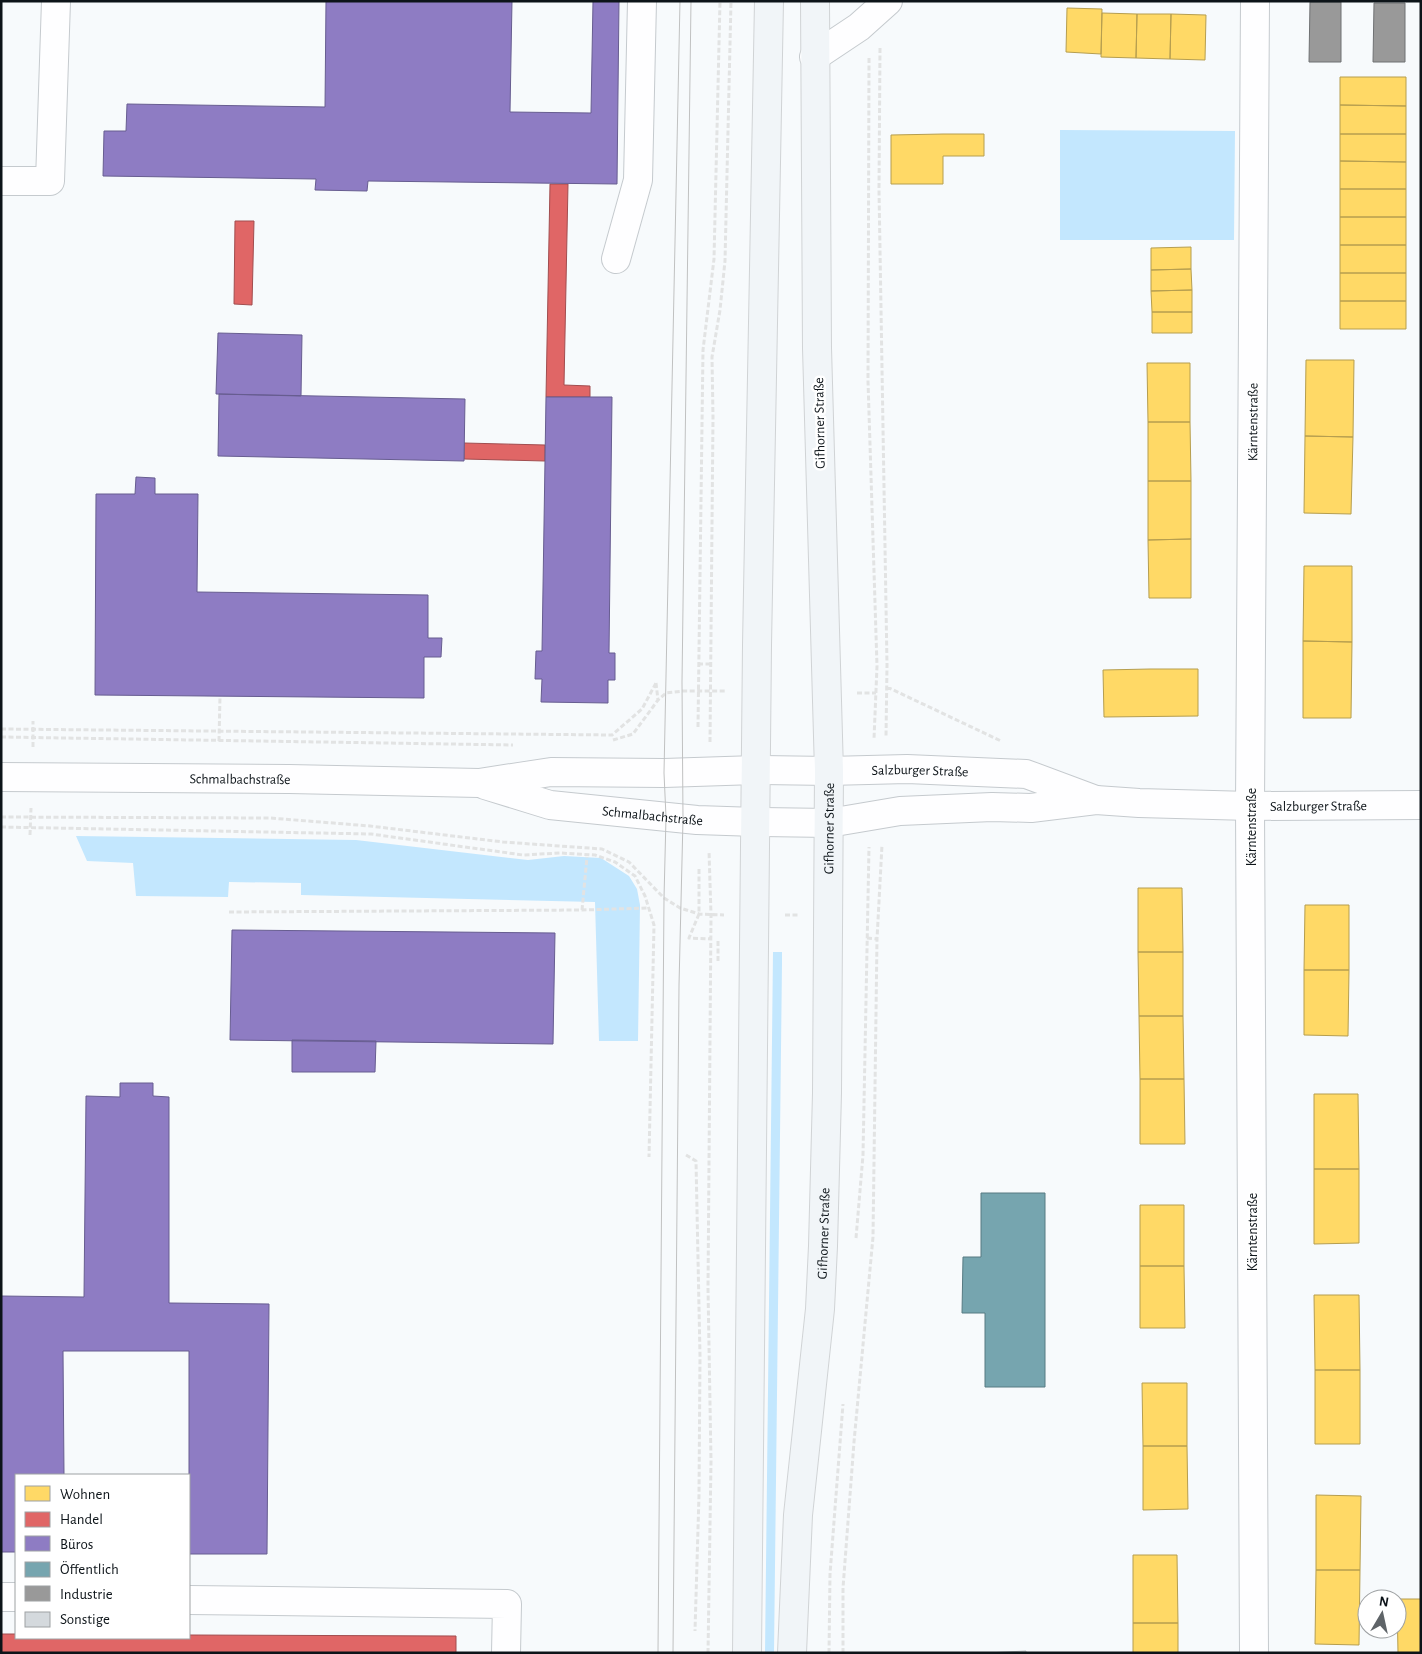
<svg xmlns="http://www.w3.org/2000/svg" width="1422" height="1654" viewBox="0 0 1422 1654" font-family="'Alegreya Sans',sans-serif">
<rect width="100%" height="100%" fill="#f7fafc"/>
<path fill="#c3e7fe" d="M1060,130L1235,131L1234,240H1060Z
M76,836L356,840L528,860L564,856L601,858L629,876L637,889L640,905L638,1041H599L595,902L301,895V883L229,882L228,897L136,896L133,863L87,861Z
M773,952H782V963L774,1653H765Z"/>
<path fill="#ffd966" stroke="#b69e4f" d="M1067,8L1102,9L1101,54L1066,52Z
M1102,13L1137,14L1136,58L1101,57Z
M1137,14H1171L1170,59L1136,58Z
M1171,14L1206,15L1205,60L1170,59Z
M1340,77H1406V106L1340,105Z
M1340,105L1406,106V134H1340Z
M943,134H984V156H943V184H891V135Z
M1340,134H1406V162L1340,161Z
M1340,161L1406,162V189H1340Z
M1340,189H1406V217H1340Z
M1340,217H1406V245H1340Z
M1340,245H1406V273H1340Z
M1191,247V269L1151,270V248Z
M1191,269L1192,290L1151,291V270Z
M1340,273H1406V301H1340Z
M1192,290V312H1152L1151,291Z
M1340,301H1406V329H1340Z
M1152,312H1192V333H1152Z
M1306,360H1354L1353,437L1305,436Z
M1147,363H1190V422H1148Z
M1148,422H1190L1191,481H1148Z
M1305,436L1353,437L1351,514L1304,513Z
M1148,481H1191V539L1148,540Z
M1191,539V598H1149L1148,540Z
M1304,566H1352V642L1303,641Z
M1303,641L1352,642L1351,718H1303Z
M1150,669H1198V716L1104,717L1103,670Z
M1138,888H1182L1183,952H1138Z
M1305,905H1349V970H1304Z
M1138,952H1183V1016H1139Z
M1304,970H1349L1348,1036L1304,1035Z
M1139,1016H1183L1184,1079H1140Z
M1140,1079H1184L1185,1144H1140Z
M1314,1094H1358L1359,1169H1314Z
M1314,1169H1359V1243L1314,1244Z
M1140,1205H1184V1266H1140Z
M1140,1266H1184L1185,1328H1140Z
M1314,1295H1359L1360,1370H1315Z
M1315,1370H1360V1444H1315Z
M1142,1383H1187V1446H1143Z
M1143,1446H1187L1188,1509L1143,1510Z
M1316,1495L1361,1496L1360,1570H1316Z
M1133,1555H1177L1178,1623H1133Z
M1316,1570H1360L1359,1645L1315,1644Z
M1397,1599H1421V1653H1398Z
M1133,1623H1178V1653H1133Z"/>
<path fill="#e06666" stroke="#a14d4f" d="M550,184H568L564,385L590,386V397H546Z
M235,221H254L252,305L234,304Z
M464,443L545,445V461L464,459Z
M1,1634H16V1638H189V1635L456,1636V1653H1Z"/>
<path fill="#8e7cc3" stroke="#675d90" d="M326,1H512L510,112L591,113L593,1H619L617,184L368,181L367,191L315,190L316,179L103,176L104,131H126L127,104L325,107Z
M218,333L302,335L301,396L216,394Z
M219,394L465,399L464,461L218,456Z
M546,397H612L609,653H615V680H608V703L541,702L542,679H535L536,651H542Z
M136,477L155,478V494H198L197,592L428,595V638H442L441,657H424V698L95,695L96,494H135Z
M232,930L555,933L553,1044L230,1040Z
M292,1040L376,1041L375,1072H292Z
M120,1083H153V1096L169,1097V1303L269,1304L267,1554H189V1351H63L64,1475H16V1552H1V1296L84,1297L86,1096L120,1097Z"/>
<path fill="#76a5af" stroke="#567a82" d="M981,1193H1045V1387H985V1313H962L963,1257H981Z"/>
<path fill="#999" stroke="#6f7173" d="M1310,2H1341V62H1309Z
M1374,3H1405V62H1373Z"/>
<path fill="#d4d9dd" stroke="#b4babd" d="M1026,1651V1653H986Z"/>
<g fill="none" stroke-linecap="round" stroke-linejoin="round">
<g stroke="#c5cace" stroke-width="30">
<g id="minor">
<path d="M814,57L859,27L888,1"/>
<path d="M1,181H50L56,1"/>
<path d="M616,259L638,180L642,1"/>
<path id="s1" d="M1,777L289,779L479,783L551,772L664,773L756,770L829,771L907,769L1026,774L1096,800"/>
<path id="s2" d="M485,785L550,805L697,820L756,822L829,823L900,811L992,807L1031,808L1096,800L1139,803L1250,806L1421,805"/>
<path d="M1,1597H16"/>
<path d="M189,1600L507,1604L506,1653"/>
<path id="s3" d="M1254,1653L1250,806L1255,1"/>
</g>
</g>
<g stroke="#d0d3d5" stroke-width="30">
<g id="major">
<path d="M747,1653L757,645L769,1"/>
<path id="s4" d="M792,1653L798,1515L820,1309L823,1246L827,1093L829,771L817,348L815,1"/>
</g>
</g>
<path stroke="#e2e3e3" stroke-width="3" stroke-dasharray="5 2.5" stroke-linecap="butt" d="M880,48L879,190L887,665L886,737
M869,58L868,381L877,666L874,739
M698,664H711
M656,683L658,700
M887,687L1001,741
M857,693H876
M698,727L703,350L714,259L720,1
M1,729L612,735L642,709L656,683
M1,737L513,745
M613,740L633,734L658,700L666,693L683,691H726
M219,741L220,696
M710,742L713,417L712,357L720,310L725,261L731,1
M33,747V721
M1,817L270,818L370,826L503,842L602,849L629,862L664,898L680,908L699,914L724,915
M1,827L371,834L523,855L560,853L595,855L615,862L635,876L645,896L654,925L649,1157
M30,835L31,808
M699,869V914L689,938L711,939
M582,910L587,857
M229,912L582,910L647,908
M785,915H799
M867,938L877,939
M718,961V939
M686,1155L696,1161L700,1356L699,1495L695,1631
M856,1238L863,1155L869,847
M708,1653L711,1461L708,1288L711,915L709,851
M829,1653L830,1574L843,1404
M843,1653V1588L854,1442L873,1237L877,939L882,845"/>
<use href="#minor" stroke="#fefeff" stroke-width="28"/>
<use href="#major" stroke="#f1f5f8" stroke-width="28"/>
<path stroke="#c0c1c1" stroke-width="1" d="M658,1653L664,898L666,817L664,773L680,1
M673,1653L679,985L683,819L682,682L691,1"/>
</g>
<g text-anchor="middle" stroke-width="5" stroke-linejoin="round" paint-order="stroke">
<g font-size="14" fill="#0d1419" stroke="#fff">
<text dy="5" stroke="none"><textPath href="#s3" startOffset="1231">Kärntenstraße</textPath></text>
<text transform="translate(819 423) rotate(-91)" y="5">Gifhorner Straße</text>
<text dy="5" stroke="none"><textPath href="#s1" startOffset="920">Salzburger Straße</textPath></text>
<text dy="5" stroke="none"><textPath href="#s1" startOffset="239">Schmalbachstraße</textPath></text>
<text dy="5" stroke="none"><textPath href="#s2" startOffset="839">Salzburger Straße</textPath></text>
<text dy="5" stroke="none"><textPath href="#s2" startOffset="171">Schmalbachstraße</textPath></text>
<text transform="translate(1251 827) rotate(-90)" y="5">Kärntenstraße</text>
<text dy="5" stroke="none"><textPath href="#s4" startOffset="826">Gifhorner Straße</textPath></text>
<text transform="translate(1252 1232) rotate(-90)" y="5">Kärntenstraße</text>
<text dy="5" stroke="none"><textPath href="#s4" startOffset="421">Gifhorner Straße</textPath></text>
</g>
</g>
<rect width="1422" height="1654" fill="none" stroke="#0d1419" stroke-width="5"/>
<rect x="15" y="1474" width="175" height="165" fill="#ffffff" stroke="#9ea1a3"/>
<rect x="25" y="1486" width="25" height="15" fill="#ffd966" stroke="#9ea1a3"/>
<text x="60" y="1499" font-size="15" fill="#0d1419">Wohnen</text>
<rect x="25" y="1512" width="25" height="15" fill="#e06666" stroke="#9ea1a3"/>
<text x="60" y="1524" font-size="15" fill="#0d1419">Handel</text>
<rect x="25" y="1536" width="25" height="15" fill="#8e7cc3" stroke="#9ea1a3"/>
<text x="60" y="1549" font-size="15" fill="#0d1419">Büros</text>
<rect x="25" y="1562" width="25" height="15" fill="#76a5af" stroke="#9ea1a3"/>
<text x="60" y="1574" font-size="15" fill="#0d1419">Öffentlich</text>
<rect x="25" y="1586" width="25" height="15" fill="#999999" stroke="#9ea1a3"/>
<text x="60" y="1599" font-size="15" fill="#0d1419">Industrie</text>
<rect x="25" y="1612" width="25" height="15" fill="#d4d9dd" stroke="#9ea1a3"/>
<text x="60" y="1624" font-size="15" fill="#0d1419">Sonstige</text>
<g transform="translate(1382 1614) rotate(9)"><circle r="24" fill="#ffffff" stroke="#9ea1a3"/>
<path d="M0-4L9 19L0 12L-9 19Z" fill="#5f6468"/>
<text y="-8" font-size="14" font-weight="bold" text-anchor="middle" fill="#0d1419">N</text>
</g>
</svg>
